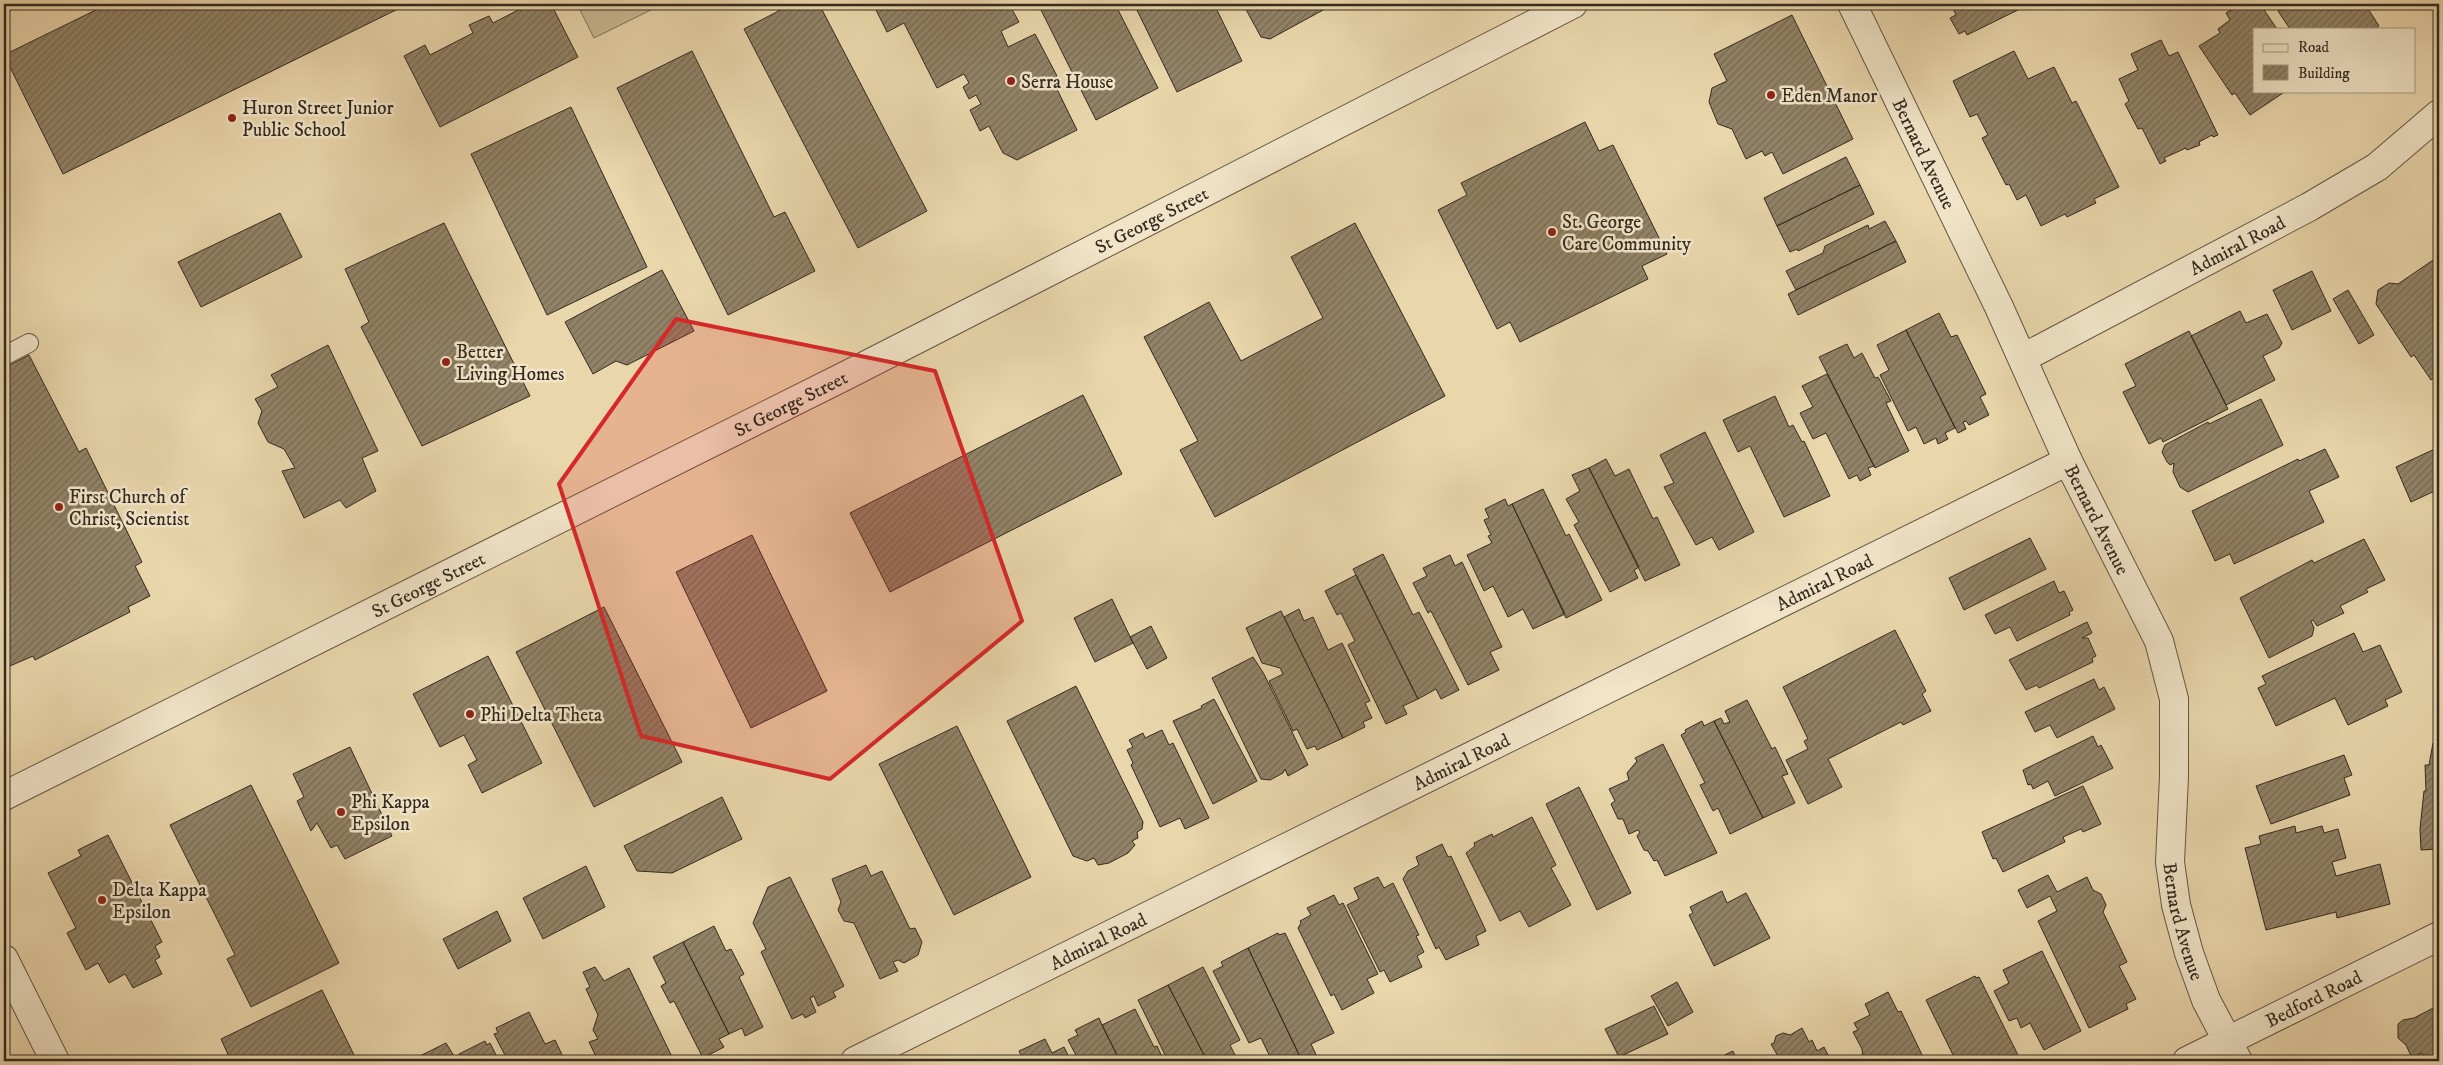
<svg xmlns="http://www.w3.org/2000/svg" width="2443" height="1065" viewBox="0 0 2443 1065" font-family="'IM FELL DW Pica',serif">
<defs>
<pattern id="building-hatch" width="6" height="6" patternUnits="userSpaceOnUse" patternTransform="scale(1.25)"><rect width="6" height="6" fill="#928368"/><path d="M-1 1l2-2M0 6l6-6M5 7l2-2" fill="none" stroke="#786b55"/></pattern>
</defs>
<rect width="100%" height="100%" fill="#e9d6ab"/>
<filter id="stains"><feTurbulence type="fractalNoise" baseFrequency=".004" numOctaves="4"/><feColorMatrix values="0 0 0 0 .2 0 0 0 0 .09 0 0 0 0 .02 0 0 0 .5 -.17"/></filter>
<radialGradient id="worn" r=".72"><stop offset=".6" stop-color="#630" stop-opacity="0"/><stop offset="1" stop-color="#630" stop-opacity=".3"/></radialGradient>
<path fill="#cab993" stroke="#7f725a" d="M577,4H663L594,38Z"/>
<path fill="url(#building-hatch)" stroke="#342a20" d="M108,4H168L170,6L174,4H408L63,174L4,55Z
M530,4H551L578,57L440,127L404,56L425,45L430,55L473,33L469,25L489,16L493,23Z
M792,4H819L927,211L858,248L744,29Z
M873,4H1009L1019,22L1001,31L1008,47L1035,34L1057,76L1052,79L1077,130L1017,160L1003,153L989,126L980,131L970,110L981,104L976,95L969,99L963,87L969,83L964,74L937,88L904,23L887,32Z
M1038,4H1115L1158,88L1096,120Z
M1134,4H1214L1242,61L1177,92Z
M1243,4H1334L1270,39L1261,37Z
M1951,4H2030L1967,35L1965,31L1959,34L1950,18L1956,15Z
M2241,4H2260L2277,29H2254V91H2286L2250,115L2235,93L2232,95L2199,46L2220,33L2218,29L2230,20L2226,13Z
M2278,4H2365L2379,26L2375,29H2290L2278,11L2281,10Z
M1792,15L1853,139L1783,174L1772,152L1765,156L1762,151L1746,159L1732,129L1718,124L1709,102L1712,88L1727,81L1714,54Z
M2161,40L2169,56L2178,52L2218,135L2213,137L2212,135L2199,142L2200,145L2187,150L2186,148L2164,158L2166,161L2160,164L2142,128L2138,129L2125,104L2129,101L2119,79L2138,70L2131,54Z
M692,51L774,217L785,212L815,271L728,315L617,88Z
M2014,51L2028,79L2054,67L2072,103L2076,101L2119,187L2094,199L2096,203L2067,217L2065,214L2041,226L2026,195L2017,200L2009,184L2006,185L1982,138L1988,135L1977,114L1970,117L1953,81Z
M571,107L647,267L547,315L471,154Z
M1585,122L1599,151L1613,145L1667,254L1642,266L1648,279L1520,342L1510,322L1497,329L1438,210L1467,195L1461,183Z
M1846,157L1860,185L1777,226L1764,198Z
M1860,185L1874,214L1798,251L1797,249L1790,252L1777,226Z
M280,213L302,257L201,307L178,262Z
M1885,221L1896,241L1796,290L1786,271L1823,253L1825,246L1868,225L1869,229Z
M444,223L530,396L422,446L361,327L369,322L345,269Z
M1355,223L1445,396L1215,517L1180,450L1198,441L1144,337L1209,302L1241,361L1323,318L1291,257Z
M1896,241L1906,262L1798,315L1788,294Z
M2439,256V375L2431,380L2414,355L2411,357L2376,304L2378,290L2389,283L2398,284Z
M662,270L694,331L627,365L616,361L593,374L565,322Z
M2312,271L2331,311L2292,330L2273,290Z
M2348,290L2374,335L2359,344L2333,299Z
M2240,311L2246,323L2267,314L2282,343L2279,348L2263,356L2275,380L2226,405L2191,336Z
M1939,313L1951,337L1957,335L1986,394L1980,397L1989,415L1969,425L1966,421L1963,422L1966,429L1958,433L1906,330Z
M1906,330L1955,428L1945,433L1948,439L1938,444L1936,438L1924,444L1916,427L1908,431L1880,375L1889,370L1877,345Z
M2189,331L2228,409L2163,442L2161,438L2149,444L2123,392L2136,386L2125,364Z
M1847,344L1854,358L1862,353L1875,378L1878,377L1891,401L1886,403L1909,451L1875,468L1819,357Z
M328,345L378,451L362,458L376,491L346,508L340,500L304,518L282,471L295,468L284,449L268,442L258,423L262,411L255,399L278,387L271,375Z
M29,355L79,452L86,448L142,562L135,566L150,596L128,607L130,612L35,660L33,656L10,666L4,653V368Z
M1827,374L1874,466L1868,468L1871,475L1860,481L1857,475L1849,479L1826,433L1813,439L1800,413L1813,407L1802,386Z
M1083,395L1122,474L890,592L850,513Z
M1775,396L1789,427L1793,425L1802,442L1804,441L1830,496L1784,517L1750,446L1738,452L1723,420Z
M2261,399L2283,445L2188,492L2180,487L2173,472L2174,463L2170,465L2167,462L2162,452L2165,445L2208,422L2209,424Z
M1705,432L1754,532L1719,550L1712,537L1696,545L1664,487L1674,483L1660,455Z
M2439,447V489L2411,502L2396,467Z
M2325,449L2339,477L2309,491L2324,522L2234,564L2230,554L2215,561L2192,511L2298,459L2299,461Z
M1606,459L1615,476L1629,469L1653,519L1657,517L1680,565L1645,581L1589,468Z
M1589,468L1639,567L1634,570L1638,578L1610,592L1574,525L1579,522L1566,499L1580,491L1572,475Z
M1543,489L1566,536L1569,534L1602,600L1566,618L1512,504Z
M1505,499L1508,506L1512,504L1565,614L1533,629L1523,609L1508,617L1493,586L1484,591L1467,555L1492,543L1488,536L1491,535L1484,520L1489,518L1485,509Z
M752,535L827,691L751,728L676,572Z
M2030,538L2046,569L1964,610L1949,578Z
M2364,539L2385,580L2366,589L2368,592L2340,606L2344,613L2317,626L2313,620L2311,621L2314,628L2312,636L2269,658L2240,598L2312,560L2314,563Z
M1383,554L1413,615L1419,612L1459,690L1441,699L1436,689L1418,699L1353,569Z
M1450,555L1455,566L1462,562L1502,647L1490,652L1499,670L1468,685L1431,611L1428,613L1413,583L1427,576L1423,568Z
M1356,575L1418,699L1403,706L1407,714L1386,724L1348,645L1355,641L1341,613L1337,615L1325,591Z
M2054,581L2059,593L2064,591L2073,610L2069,612L2070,615L2017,641L2010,627L1995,634L1985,615Z
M1112,599L1133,643L1095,662L1074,618Z
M604,607L682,762L594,807L516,652Z
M1299,609L1304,621L1313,617L1328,650L1342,643L1370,701L1365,703L1372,718L1363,722L1365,727L1343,738L1284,617Z
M1281,611L1343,738L1317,750L1315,746L1307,749L1297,729L1293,731L1269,681L1283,674L1280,668L1262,663L1246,628Z
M2087,622L2092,633L2082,638H2088L2096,656L2092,658L2093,662L2039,688L2037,685L2026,690L2009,660Z
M1151,626L1167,658L1147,669L1130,637Z
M1895,630L1926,691L1922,694L1931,711L1903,725L1901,722L1828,759L1842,787L1808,804L1786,760L1808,749L1804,741L1808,739L1783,687Z
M2354,633L2363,652L2380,645L2402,692L2385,700L2388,706L2348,725L2335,698L2276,726L2258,688L2266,684L2262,676Z
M488,656L542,763L482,793L468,765L477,760L464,735L440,747L413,694Z
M1253,657L1264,674L1308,765L1288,776L1285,769L1283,773L1270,780L1261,779L1212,678Z
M2094,679L2099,690L2104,687L2115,709L2057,738L2050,725L2035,732L2025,712Z
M1076,686L1143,822L1142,829L1137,832L1138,838L1132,841L1135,845L1128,853L1109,863L1098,865L1094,858L1087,861L1073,856L1007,721Z
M1214,699L1257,781L1213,804L1173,721L1202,708L1201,706Z
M1747,700L1772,749L1775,747L1788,774L1782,776L1795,803L1763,818L1714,721L1721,718L1724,724L1730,722L1725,711Z
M1702,721L1704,726L1714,721L1763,818L1730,834L1718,808L1713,811L1700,785L1705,783L1681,735L1686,732L1685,730Z
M957,726L1031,877L954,915L879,764Z
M1162,730L1169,745L1173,743L1209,818L1185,829L1180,818L1160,827L1131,765L1133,763L1127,750L1133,747L1129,740L1143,733L1145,738Z
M2093,736L2098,747L2101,745L2113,768L2055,796L2048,781L2033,789L2031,784L2028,785L2023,770Z
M2433,743H2439V849L2421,850L2420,829L2424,791H2426L2425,765H2429Z
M1663,744L1717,853L1665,876L1657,860L1654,861L1648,851L1644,850L1637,836L1640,832L1638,830L1629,834L1623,819H1618L1611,804L1615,801L1609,789L1629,780L1627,773L1637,761L1635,758Z
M350,747L392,836L345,859L337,845L331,848L317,823L311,831L297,801L304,797L293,774Z
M2344,755L2352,775L2344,778L2350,795L2271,824L2256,786Z
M251,785L339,963L251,1007L227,959L235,955L170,825Z
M2083,786L2101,824L2083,832L2081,829L2063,837L2065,842L2003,872L1996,858L1993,859L1982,832Z
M1579,787L1631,893L1597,910L1546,804Z
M722,797L742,839L672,873L637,871L624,846Z
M1532,817L1556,865L1551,868L1571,905L1529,927L1520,911L1500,921L1466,853L1475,846L1474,843L1492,834L1493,837Z
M2295,826L2296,833L2322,826L2324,833L2338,829L2346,858L2332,862L2336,876L2380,864L2390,904L2337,918L2336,912L2266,930L2245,848L2261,844L2259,836Z
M108,835L162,942L155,946L160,957L155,960L162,974L133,988L125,974L109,983L98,963L86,970L67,933L76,928L48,873L81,856L78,850Z
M1442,844L1448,857L1451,856L1486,931L1476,936L1479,945L1446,960L1439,947L1436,949L1403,879L1408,871L1419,865L1416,857Z
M866,865L871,876L882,871L910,929L915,928L922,942L918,955L904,963L898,960L893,962L898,971L880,979L854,923L844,921L838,910L841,902L832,879Z
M586,866L605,907L543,939L523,898Z
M2048,875L2057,892L2087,877L2093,890L2101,894L2106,905L2103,912L2127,962L2119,966L2136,999L2126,1004L2128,1009L2089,1028L2038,921L2057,911L2050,896L2027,908L2018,890Z
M790,877L844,986L833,992L836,997L818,1006L814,996L810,998L816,1012L805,1018L803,1014L792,1019L761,952L766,949L753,923L768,887Z
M1378,877L1384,888L1393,883L1419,935L1416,936L1424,952L1417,956L1422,967L1390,982L1384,970L1380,972L1347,905L1359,899L1354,888Z
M1722,891L1727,903L1746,893L1770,938L1714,966L1689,915L1693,913L1690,907Z
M1334,895L1339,905L1343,903L1378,974L1367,979L1374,993L1342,1010L1334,994L1331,996L1298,928L1301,923L1300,921L1311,915L1307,908Z
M497,911L511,941L458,969L443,939Z
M714,926L726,951L731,949L744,974L739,977L763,1027L745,1036L742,1028L729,1034L683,942Z
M1278,933L1279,935L1285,933L1334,1033L1311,1044L1319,1061H1302L1248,948Z
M683,942L729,1034L719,1039L724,1047L703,1058L674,1001L670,1003L661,986L666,983L653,957Z
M1248,948L1302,1061H1272L1261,1038L1249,1043L1213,971L1223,966L1221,962Z
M2042,951L2081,1031L2044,1050L2030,1023L2021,1028L2017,1018L2009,1021L1994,991L2009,983L2003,970Z
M595,967L604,981L629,968L674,1061H598L589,1042L598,1039L593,1030L598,1015L586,989L590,987L583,972Z
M1203,967L1240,1040L1230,1045L1238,1061H1207L1168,985Z
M1975,976L1976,978L1979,977L2019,1057L2013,1061H1956L1926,1000Z
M1677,982L1693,1012L1668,1026L1651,996Z
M1168,985L1207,1061H1168L1138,1000Z
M322,990L357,1061H231L221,1039Z
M1888,992L1898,1012L1901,1011L1925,1061H1863L1862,1049L1853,1032L1858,1030L1854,1023L1870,1015L1865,1004Z
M2439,1005V1061H2422L2425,1058L2422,1053L2412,1058L2406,1045L2398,1038V1024L2403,1020L2414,1018Z
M1654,1006L1668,1034L1619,1057L1605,1029Z
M1135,1009L1154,1047L1157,1046L1164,1061H1120L1102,1025Z
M529,1012L545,1044L555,1040L565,1061H508L494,1034L498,1033L496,1028Z
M1099,1018L1102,1025L1120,1061H1079L1068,1040L1078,1035L1075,1030Z
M1802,1028L1809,1042L1812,1040L1817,1051L1824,1047L1831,1061H1772L1779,1058L1771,1044L1774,1043L1776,1036L1783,1033L1790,1035Z
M1045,1039L1052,1053L1064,1047L1071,1061H1024L1019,1051Z
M485,1041L487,1045L490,1043L499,1061H457L461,1058L459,1054Z
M446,1043L457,1061H415L414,1059Z
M1733,1051L1737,1061H1712Z"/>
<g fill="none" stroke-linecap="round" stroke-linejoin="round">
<g stroke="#615543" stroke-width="20">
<path id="service" d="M4,356L29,343"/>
</g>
<g stroke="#615543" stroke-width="30">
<g id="minor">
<path id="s1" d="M1852,4L1999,307L2068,461L2159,641L2174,699V777L2170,862L2176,905L2189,953L2206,1000L2238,1061"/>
<path id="s2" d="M2023,358L2309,207L2377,167L2439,114"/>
<path id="s3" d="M4,796L845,376L1573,4"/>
<path d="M4,959L55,1061"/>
<path id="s4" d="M855,1061L2068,461"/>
<path id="s5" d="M2187,1061L2439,936"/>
</g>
</g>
<use href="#service" stroke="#f1e4c8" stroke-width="18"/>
<use href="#minor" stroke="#f1e4c8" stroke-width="28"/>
</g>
<path fill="#d62828" fill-opacity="0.2" stroke="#d62828" stroke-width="4" stroke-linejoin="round" d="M676,319L935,371L1022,621L830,779L641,736L559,484Z"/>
<g fill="#8f2418" stroke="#f1e4c8" stroke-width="2">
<circle cx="1011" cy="81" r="5"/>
<circle cx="1771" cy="95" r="5"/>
<circle cx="232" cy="118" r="5"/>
<circle cx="1552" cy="232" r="5"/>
<circle cx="446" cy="362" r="5"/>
<circle cx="59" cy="507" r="5"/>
<circle cx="470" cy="714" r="5"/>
<circle cx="341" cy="812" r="5"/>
<circle cx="102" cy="900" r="5"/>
</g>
<g text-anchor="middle" stroke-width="5" stroke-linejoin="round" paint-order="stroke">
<g font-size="19" fill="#342a20" stroke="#f1e4c8" text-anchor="start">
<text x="1021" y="88">Serra House</text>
<text x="1781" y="102">Eden Manor</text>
<text x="242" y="114">Huron Street Junior<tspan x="242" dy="22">Public School</tspan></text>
<text x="1562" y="228">St. George<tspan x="1562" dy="22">Care Community</tspan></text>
<text x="456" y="358">Better<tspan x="456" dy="22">Living Homes</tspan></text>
<text x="69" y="503">First Church of<tspan x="69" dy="22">Christ, Scientist</tspan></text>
<text x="480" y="721">Phi Delta Theta</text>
<text x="351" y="808">Phi Kappa<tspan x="351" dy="22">Epsilon</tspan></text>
<text x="112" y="896">Delta Kappa<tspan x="112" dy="22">Epsilon</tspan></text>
</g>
<g font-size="19" fill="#342a20" stroke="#f1e4c8">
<text dy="7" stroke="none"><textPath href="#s1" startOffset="166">Bernard Avenue</textPath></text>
<text dy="7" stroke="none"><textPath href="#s3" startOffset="1284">St George Street</textPath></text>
<text dy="7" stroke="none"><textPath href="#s2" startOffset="242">Admiral Road</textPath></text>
<text dy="7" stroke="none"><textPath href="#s3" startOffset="879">St George Street</textPath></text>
<text dy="7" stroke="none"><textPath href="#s1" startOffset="571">Bernard Avenue</textPath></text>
<text dy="7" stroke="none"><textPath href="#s4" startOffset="1081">Admiral Road</textPath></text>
<text dy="7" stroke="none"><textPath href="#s3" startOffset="474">St George Street</textPath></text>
<text dy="7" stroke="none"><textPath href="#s4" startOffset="676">Admiral Road</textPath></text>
<text dy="7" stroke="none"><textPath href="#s1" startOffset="991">Bernard Avenue</textPath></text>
<text dy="7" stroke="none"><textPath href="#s4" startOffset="271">Admiral Road</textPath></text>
<text dy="7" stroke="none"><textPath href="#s5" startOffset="141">Bedford Road</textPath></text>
</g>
</g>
<rect width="2443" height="1065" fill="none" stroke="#e9d6ab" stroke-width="20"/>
<rect x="5" y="5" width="2433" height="1055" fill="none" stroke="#342a20" stroke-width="2.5"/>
<rect x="10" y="10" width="2423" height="1045" fill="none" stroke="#342a20"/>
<rect x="2253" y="28" width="162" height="65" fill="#f1e4c8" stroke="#a59a85"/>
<rect x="2263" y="44" width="25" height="8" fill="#f1e4c8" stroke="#a59a85"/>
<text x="2298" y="52" font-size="15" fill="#342a20">Road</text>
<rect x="2263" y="65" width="25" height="15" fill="url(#building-hatch)" stroke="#a59a85"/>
<text x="2298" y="78" font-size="15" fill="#342a20">Building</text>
<rect width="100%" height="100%" filter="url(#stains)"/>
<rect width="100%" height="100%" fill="url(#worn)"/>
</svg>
